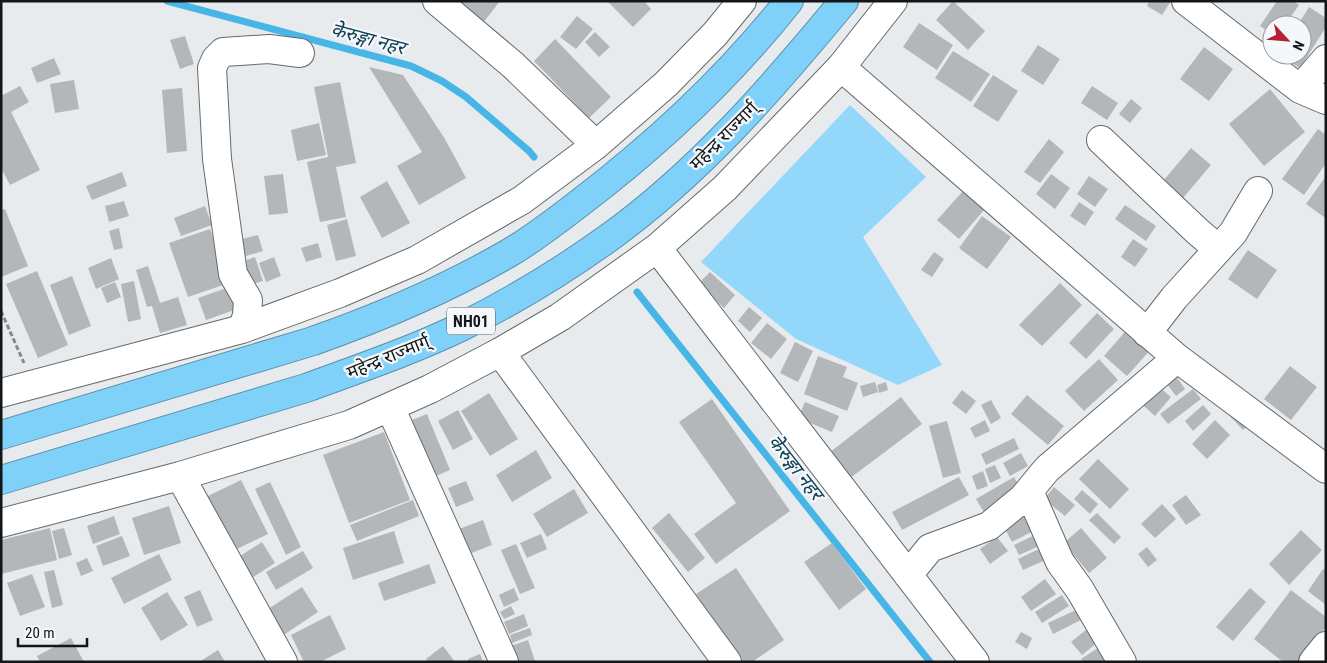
<svg xmlns="http://www.w3.org/2000/svg" width="1327" height="663" viewBox="0 0 1327 663" font-family="'Roboto Condensed','Noto Sans Devanagari',sans-serif">
<rect width="100%" height="100%" fill="#e7ebed"/>
<path fill="#93d8fb" d="M850,105L926,177L863,237L942,365L898,385L796,339L701,262Z"/>
<g fill="none" stroke-linecap="round" stroke-linejoin="round">
<path stroke="#47b5e6" stroke-width="7" d="M167,1L411,66L442,81L466,97L529,151L534,157
M637,292L930,662"/>
</g>
<path fill="#b3b7b9" d="M456,1H500L483,23Z
M607,1H644L651,9L633,27Z
M953,1L985,31L968,50L936,20Z
M1149,1H1171L1162,15L1147,6Z
M1277,1H1293L1299,5L1285,25H1272V34L1260,26Z
M1309,7L1326,18V27L1300,68L1278,55H1302V25H1298Z
M577,16L593,29L576,49L560,37Z
M919,23L953,45L937,70L903,47Z
M595,32L610,47L599,57L585,42Z
M185,36L194,64L180,69L170,40Z
M555,39L611,97L589,118L534,61Z
M1038,45L1060,59L1043,85L1021,71Z
M1204,47L1233,69L1209,101L1180,79Z
M953,51L990,74L971,102L935,78Z
M54,58L61,74L37,83L31,68Z
M369,67L403,75L445,139L466,178L419,205L397,166L422,152Z
M993,75L1018,91L998,122L973,106Z
M74,80L79,109L55,113L50,84Z
M340,82L356,163L336,167L346,217L320,222L307,162L328,157L314,87Z
M20,86L29,102L11,112L40,170L10,185L1,168V93L3,95Z
M1092,86L1118,103L1107,120L1081,103Z
M182,88L187,151L167,153L162,90Z
M1270,89L1305,132L1264,166L1229,124Z
M1131,99L1142,108L1130,123L1119,114Z
M319,123L326,155L297,161L291,130Z
M1318,129L1326,135V163L1304,195L1282,179Z
M1049,139L1064,152L1040,183L1024,172Z
M1191,148L1211,165L1183,198L1163,181Z
M122,172L127,186L92,200L86,186Z
M283,174L288,213L269,215L264,176Z
M1051,174L1070,188L1055,209L1036,194Z
M1089,176L1108,189L1095,207L1077,194Z
M1326,176V215L1324,217L1306,204Z
M387,181L410,223L382,238L360,197Z
M963,191L984,210L959,239L937,220Z
M124,201L129,216L109,222L105,206Z
M1079,202L1094,212L1085,226L1070,216Z
M1125,205L1156,226L1146,241L1115,219Z
M205,206L212,225L181,236L174,218Z
M5,209L28,266L1,277V210Z
M982,216L1011,237L987,269L959,248Z
M347,219L356,256L336,261L327,225Z
M119,228L123,248L114,250L109,231Z
M210,229L229,283L188,297L169,243Z
M258,235L263,251L239,258L234,241Z
M1133,239L1148,249L1135,267L1121,257Z
M318,243L322,257L306,262L301,248Z
M1248,250L1277,270L1257,299L1228,279Z
M934,252L944,259L932,277L921,270Z
M255,257L263,281L245,286L238,263Z
M274,257L281,276L266,282L259,263Z
M111,258L119,279L96,289L88,268Z
M148,266L160,303L178,297L187,325L160,333L152,306L147,307L136,270Z
M37,271L68,345L38,358L6,284Z
M710,272L735,295L724,308L698,284Z
M72,276L91,326L69,335L50,285Z
M134,281L141,319L128,322L121,284Z
M115,282L121,297L107,303L101,288Z
M1060,283L1082,305L1042,346L1019,325Z
M235,285L243,307L206,320L198,298Z
M749,307L762,318L750,332L738,321Z
M1097,313L1114,329L1086,359L1069,343Z
M767,323L787,339L771,359L751,343Z
M1130,326L1153,347L1127,376L1104,356Z
M795,342L813,351L798,382L780,373Z
M818,356L847,367L843,377L858,383L847,411L804,394Z
M1099,359L1118,380L1084,411L1065,391Z
M1290,366L1317,387L1291,420L1264,399Z
M1171,369L1185,389L1176,396L1161,376Z
M1152,381L1171,397L1155,416L1136,399Z
M875,382L878,392L863,397L860,386Z
M886,382L888,390L879,393L877,385Z
M1193,389L1201,399L1168,424L1160,414Z
M962,390L976,401L966,414L952,403Z
M489,393L518,439L490,456L461,411Z
M1027,395L1064,426L1048,445L1011,414Z
M901,397L922,424L845,482L825,456Z
M712,399L790,511L716,564L694,534L736,503L679,422Z
M991,400L1001,418L991,424L981,405Z
M805,402L839,416L832,432L798,418Z
M1203,405L1211,414L1193,431L1185,421Z
M1234,406L1250,423L1243,430L1227,413Z
M458,410L473,439L453,450L438,421Z
M427,414L450,470L431,478L407,422Z
M985,420L990,431L975,438L970,428Z
M1215,420L1230,435L1207,459L1192,444Z
M947,421L961,473L943,478L929,426Z
M384,432L410,500L349,523L323,455Z
M1014,438L1019,449L986,465L981,454Z
M536,450L552,478L512,502L496,475Z
M1021,453L1028,466L1010,476L1003,463Z
M1098,459L1129,489L1110,509L1079,479Z
M995,465L1001,478L990,483L985,469Z
M983,471L988,486L977,490L972,476Z
M959,477L969,495L902,530L892,512Z
M1014,477L1023,492L985,514L976,499Z
M241,480L268,534L233,551L206,497Z
M466,481L474,500L456,507L448,488Z
M270,482L301,547L286,555L255,489Z
M1054,487L1075,505L1065,516L1044,499Z
M574,489L588,513L547,537L533,514Z
M1082,490L1098,504L1090,514L1074,499Z
M1186,495L1201,515L1186,525L1172,505Z
M413,500L419,516L357,541L350,525Z
M1162,504L1176,519L1155,538L1141,524Z
M169,506L181,543L144,555L132,518Z
M1026,512L1035,530L1012,542L1003,525Z
M669,513L705,558L688,572L652,528Z
M1097,513L1121,537L1114,544L1089,520Z
M114,516L120,534L93,544L87,526Z
M483,520L492,545L469,554L459,529Z
M50,528L57,560L1,574V540Z
M64,528L72,555L59,559L52,531Z
M1081,528L1107,558L1089,573L1064,543Z
M1301,530L1322,550L1289,585L1269,564Z
M394,531L404,563L353,580L343,548Z
M1039,533L1044,544L1019,555L1014,545Z
M541,534L547,549L527,558L520,543Z
M122,536L130,556L103,566L96,546Z
M997,537L1008,551L990,564L980,549Z
M262,542L275,563L247,581L234,560Z
M832,543L866,589L839,610L804,562Z
M516,544L535,588L520,594L501,550Z
M1047,545L1052,557L1023,570L1018,559Z
M1147,547L1157,560L1148,567L1138,554Z
M303,551L313,568L276,590L266,572Z
M159,554L172,580L124,604L111,578Z
M87,558L93,571L81,576L76,563Z
M429,564L436,583L384,601L378,583Z
M736,568L784,640L752,662H741L696,594Z
M1323,569L1326,571V605L1308,591Z
M54,570L63,605L52,608L44,572Z
M32,574L45,607L20,616L7,583Z
M1045,579L1056,594L1031,611L1021,597Z
M302,587L318,612L282,636L265,611Z
M514,588L519,600L504,607L499,595Z
M1250,588L1266,602L1233,641L1216,627Z
M200,590L213,620L197,627L184,597Z
M1291,590L1326,617V627L1299,662H1283L1254,639Z
M167,592L188,625L161,641L141,608Z
M1062,595L1069,606L1042,623L1035,612Z
M511,606L515,614L504,619L500,612Z
M1078,609L1083,619L1053,634L1048,623Z
M524,614L528,626L509,634L504,622Z
M330,615L346,649L320,662H304L291,635Z
M530,628L532,635L512,643L510,635Z
M1087,629L1098,642L1082,655L1071,642Z
M1021,632L1032,638L1027,649L1015,642Z
M71,638L84,662H40L37,656Z
M528,640L535,661L507,662L502,649Z
M443,646L455,662H428L426,659Z
M1101,646L1111,662H1083L1081,659Z
M218,650L225,662H199Z
M480,654L483,662H469L468,659Z"/>
<g fill="none" stroke-linecap="round" stroke-linejoin="round">
<g stroke="#65696a" stroke-width="30">
<path id="minor" d="M437,1L513,65L596,145
M1186,1L1300,89L1326,100
M841,67L1177,358L1326,469
M1300,89L1326,59
M1101,140L1197,231L1218,249
M657,248L975,662
M242,329L247,316L248,300L233,274L217,159L212,68L216,59L223,52L269,49L300,53
M1147,333L1174,298L1233,233L1258,191
M500,352L727,662
M1,393L242,329L340,293L417,260L522,200L596,145L666,84L715,34L742,1
M390,407L504,662
M180,476L283,662
M1029,491L1060,562L1080,590L1122,662
M1,523L180,476L349,425L430,389L500,352L560,317L657,248L725,188L841,67L893,1
M908,575L930,548L989,526L1023,498L1047,469L1177,358
M1313,662L1326,646"/>
</g>
<g stroke="#5a8faa" stroke-width="30">
<path id="highway" d="M1,435L313,341C381,317 447,289 509,253C533,239 555,222 577,205C655,146 728,78 789,1
M1,480L306,388C358,369 411,351 461,327C511,302 561,272 607,239C698,174 773,87 844,1"/>
</g>
<path stroke="#86888a" stroke-width="3" stroke-dasharray="5 2.5" stroke-linecap="butt" d="M1,311L24,363"/>
<use href="#minor" stroke="#fff" stroke-width="28"/>
<use href="#highway" stroke="#80d1f9" stroke-width="28"/>
</g>
<g text-anchor="middle" stroke-width="4.5" stroke-linejoin="round" paint-order="stroke">
<rect fill="#f5f8fa" stroke="#58595a" stroke-width="1" x="447" y="307.5" width="48" height="27" rx="4"/>
<g font-size="16" font-weight="bold" fill="#141516">
<text x="471" y="327">NH01</text>
</g>
<g font-size="18" fill="#141516" stroke="#f5f8fa">
<text transform="translate(724 136) rotate(-45)" y="6">महेन्द्र राज्मार्ग्</text>
<text transform="translate(388 357) rotate(-22)" y="6">महेन्द्र राज्मार्ग्</text>
</g>
<g font-size="19" font-style="italic" fill="#104054" stroke="#f5f8fa">
<text transform="translate(368 38) rotate(15)" y="7">केेरुङ्गा नहर</text>
<text transform="translate(796 467) rotate(52)" y="7">केेरुङ्गा नहर</text>
</g>
</g>
<rect width="1327" height="663" fill="none" stroke="#141516" stroke-width="5"/>
<g transform="translate(1287 40) rotate(116)"><circle r="24" fill="#f5f8fa" stroke="#9b9d9f"/>
<path d="M0-4L9 19L0 12L-9 19Z" fill="#b32133"/>
<text y="-8" font-size="14" font-weight="bold" text-anchor="middle" fill="#141516">N</text>
</g>
<path d="M18 638v8h69v-8" fill="none" stroke="#141516" stroke-width="2.5"/>
<text x="25" y="638" font-size="15" fill="#141516" stroke="#f5f8fa" stroke-width="4" paint-order="stroke">20 m</text>
</svg>
